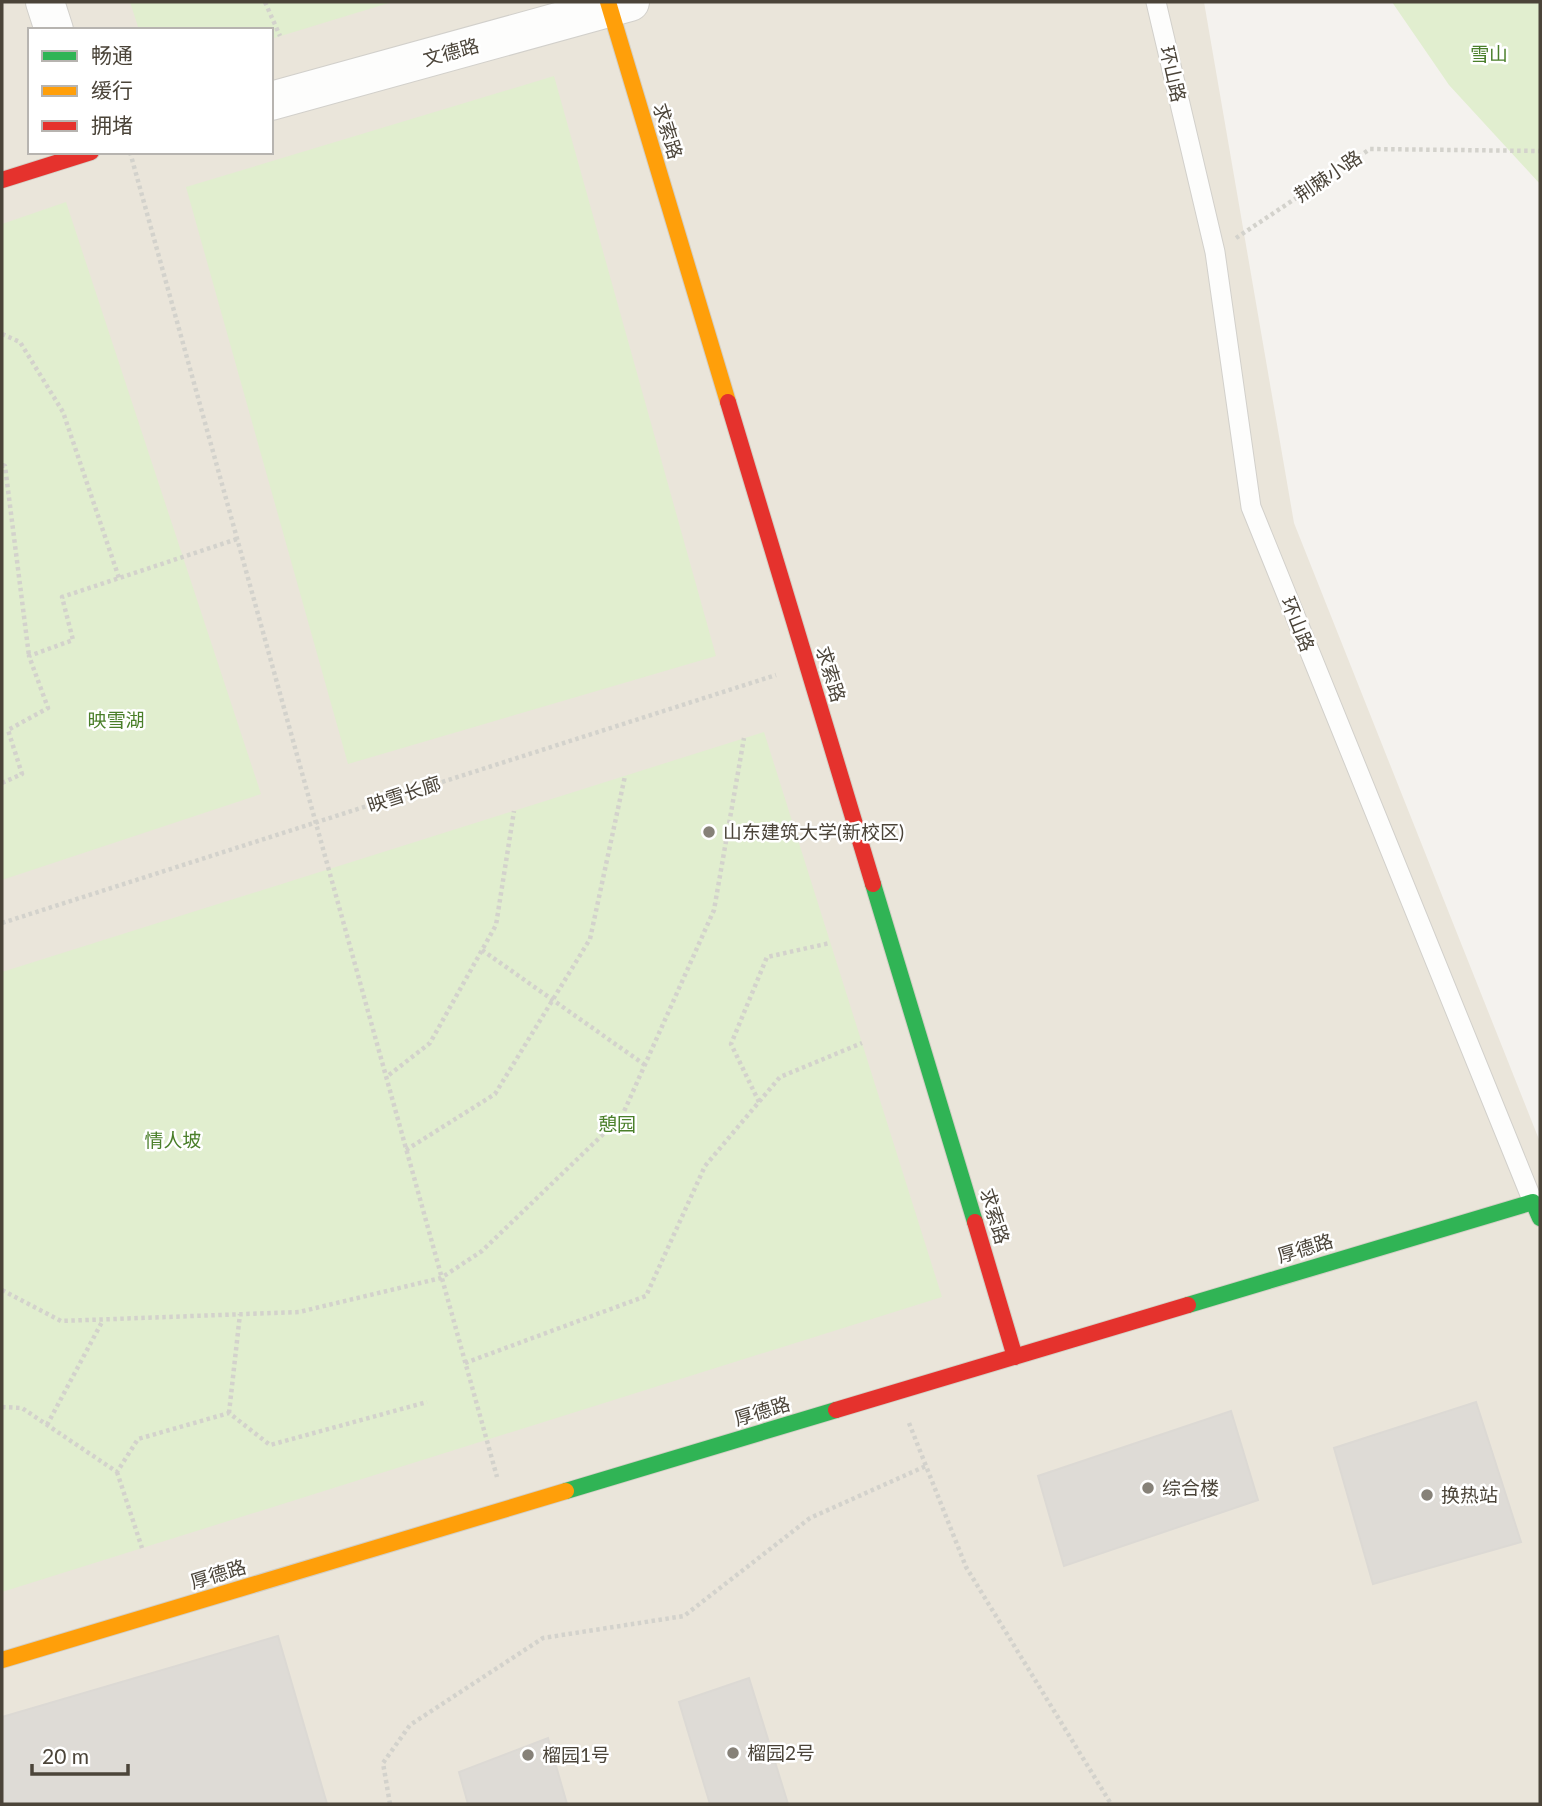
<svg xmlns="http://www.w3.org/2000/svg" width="1542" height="1806" viewBox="0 0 1542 1806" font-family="Lato,'Noto Sans SC',sans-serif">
<rect width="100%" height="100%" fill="#f4f2ee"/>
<path fill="#eae5da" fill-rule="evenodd" d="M2,2H1204L1294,523L1540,1142V1804H2ZM30,30H271V152H30Z"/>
<path fill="#e1eecf" d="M130,2H392L271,39V30H139Z
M1392,2H1540V184L1449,85Z
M554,76L716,656L348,764L186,187Z
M66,202L261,794L2,880V224Z
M764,732L942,1297L2,1592V972Z"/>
<path fill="#dedbd6" stroke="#dcd9d4" stroke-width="2" d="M1476,1402L1521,1542L1373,1584L1334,1448Z
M1231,1411L1258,1500L1064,1566L1038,1476Z
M278,1636L327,1804H2V1717Z
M749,1678L788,1804H710L679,1702Z
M548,1738L567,1804H468L459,1772Z"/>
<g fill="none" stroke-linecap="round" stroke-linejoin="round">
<g stroke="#d2d0cb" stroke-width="21">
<path id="lane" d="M1156,2L1215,252L1251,507L1533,1202"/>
</g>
<g stroke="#d2d0cb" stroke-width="40">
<path id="street" d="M45,2L54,30
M271,101L630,2"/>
</g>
<g stroke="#d3cfc5" stroke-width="18">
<path id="fast" d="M873,884L975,1222
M1188,1305L1533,1202L1540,1218
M566,1491L836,1410"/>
</g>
<g stroke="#d3cfc5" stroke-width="18">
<path id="slow" d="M608,2L728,402
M2,1660L566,1491"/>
</g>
<g stroke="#d3cfc5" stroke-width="18">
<path id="jam" d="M2,180L91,152
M728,402L873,884
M975,1222L1015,1357
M836,1410L1188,1305"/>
</g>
<path stroke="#d3d2cc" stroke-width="4.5" stroke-dasharray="3.5 3.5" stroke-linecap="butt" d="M265,2L280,36
M130,152L497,1477
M1236,238L1370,149L1540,151
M2,334L20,342L63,412L119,578
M2,465L5,466L29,656
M2,783L22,774L8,730L48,708L29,656L73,640L62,597L237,539
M2,923L776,675
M482,950L645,1065
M389,1075L430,1043L496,925L514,811
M759,1102L731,1044L767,957L830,943
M406,1150L495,1094L590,939L625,776
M2,1290L61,1321L299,1312L441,1278L482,1251L622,1116L714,910L744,738
M465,1363L646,1296L705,1166L780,1077L862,1043
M2,1407L22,1408L117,1472L138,1439L229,1413L270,1445L427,1402
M229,1413L240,1314
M909,1423L966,1567L1111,1804
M47,1425L103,1320
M117,1472L142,1548
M390,1804L383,1763L410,1725L543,1638L684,1616L810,1518L926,1466"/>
<use href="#lane" stroke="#fdfdfc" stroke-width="19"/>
<use href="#street" stroke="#fdfdfc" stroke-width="38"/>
<use href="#fast" stroke="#30b455" stroke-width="16"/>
<use href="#slow" stroke="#ff9f0a" stroke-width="16"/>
<use href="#jam" stroke="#e5322d" stroke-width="16"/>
</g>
<g fill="#868178" stroke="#fff" stroke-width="2.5">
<circle cx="709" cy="832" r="7"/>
<circle cx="1148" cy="1488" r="7"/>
<circle cx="1427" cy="1495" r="7"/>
<circle cx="733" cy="1753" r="7"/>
<circle cx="528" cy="1755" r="7"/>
</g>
<g text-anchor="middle" stroke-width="5" stroke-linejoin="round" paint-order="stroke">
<g font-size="19" fill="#4b4439" stroke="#fff">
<text transform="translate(451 52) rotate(-15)" y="7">文德路</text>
<text transform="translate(1173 74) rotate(77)" y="7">环山路</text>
<text transform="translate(668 131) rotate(73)" y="7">求索路</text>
<text transform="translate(1328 176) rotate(-34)" y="7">荆棘小路</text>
<text transform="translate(1298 624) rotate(68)" y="7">环山路</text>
<text transform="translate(831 674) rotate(73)" y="7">求索路</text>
<text transform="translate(404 794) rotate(-18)" y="7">映雪长廊</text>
<text transform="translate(995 1216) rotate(73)" y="7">求索路</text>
<text transform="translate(1305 1248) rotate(-17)" y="7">厚德路</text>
<text transform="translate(762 1411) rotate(-17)" y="7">厚德路</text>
<text transform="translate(218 1574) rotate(-17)" y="7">厚德路</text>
</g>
<g font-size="19" fill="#4a7f2a" stroke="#fff">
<text x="1489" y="61">雪山</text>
<text x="116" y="727">映雪湖</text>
<text x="617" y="1131">憩园</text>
<text x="173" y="1147">情人坡</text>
</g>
<g font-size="19" fill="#4b4439" stroke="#fff" text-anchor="start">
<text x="723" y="839">山东建筑大学(新校区)</text>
<text x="1162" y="1495">综合楼</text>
<text x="1441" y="1502">换热站</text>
<text x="747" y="1760">榴园2号</text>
<text x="542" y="1762">榴园1号</text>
</g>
</g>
<rect width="1542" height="1806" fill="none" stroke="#4b4439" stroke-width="7"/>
<rect x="28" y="28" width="245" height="126" fill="#ffffff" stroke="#b7b4b0" stroke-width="2"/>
<rect x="42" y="51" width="35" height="10" fill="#30b455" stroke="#b7b4b0" stroke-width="2"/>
<text x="91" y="63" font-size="21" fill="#4b4439">畅通</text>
<rect x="42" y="86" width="35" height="10" fill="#ff9f0a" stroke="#b7b4b0" stroke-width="2"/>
<text x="91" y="98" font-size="21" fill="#4b4439">缓行</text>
<rect x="42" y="121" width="35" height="10" fill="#e5322d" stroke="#b7b4b0" stroke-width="2"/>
<text x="91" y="133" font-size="21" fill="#4b4439">拥堵</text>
<path d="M32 1764v10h96v-10" fill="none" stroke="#4b4439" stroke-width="3.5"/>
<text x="42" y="1764" font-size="21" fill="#4b4439" stroke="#ffffff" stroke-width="5" paint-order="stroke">20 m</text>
</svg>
